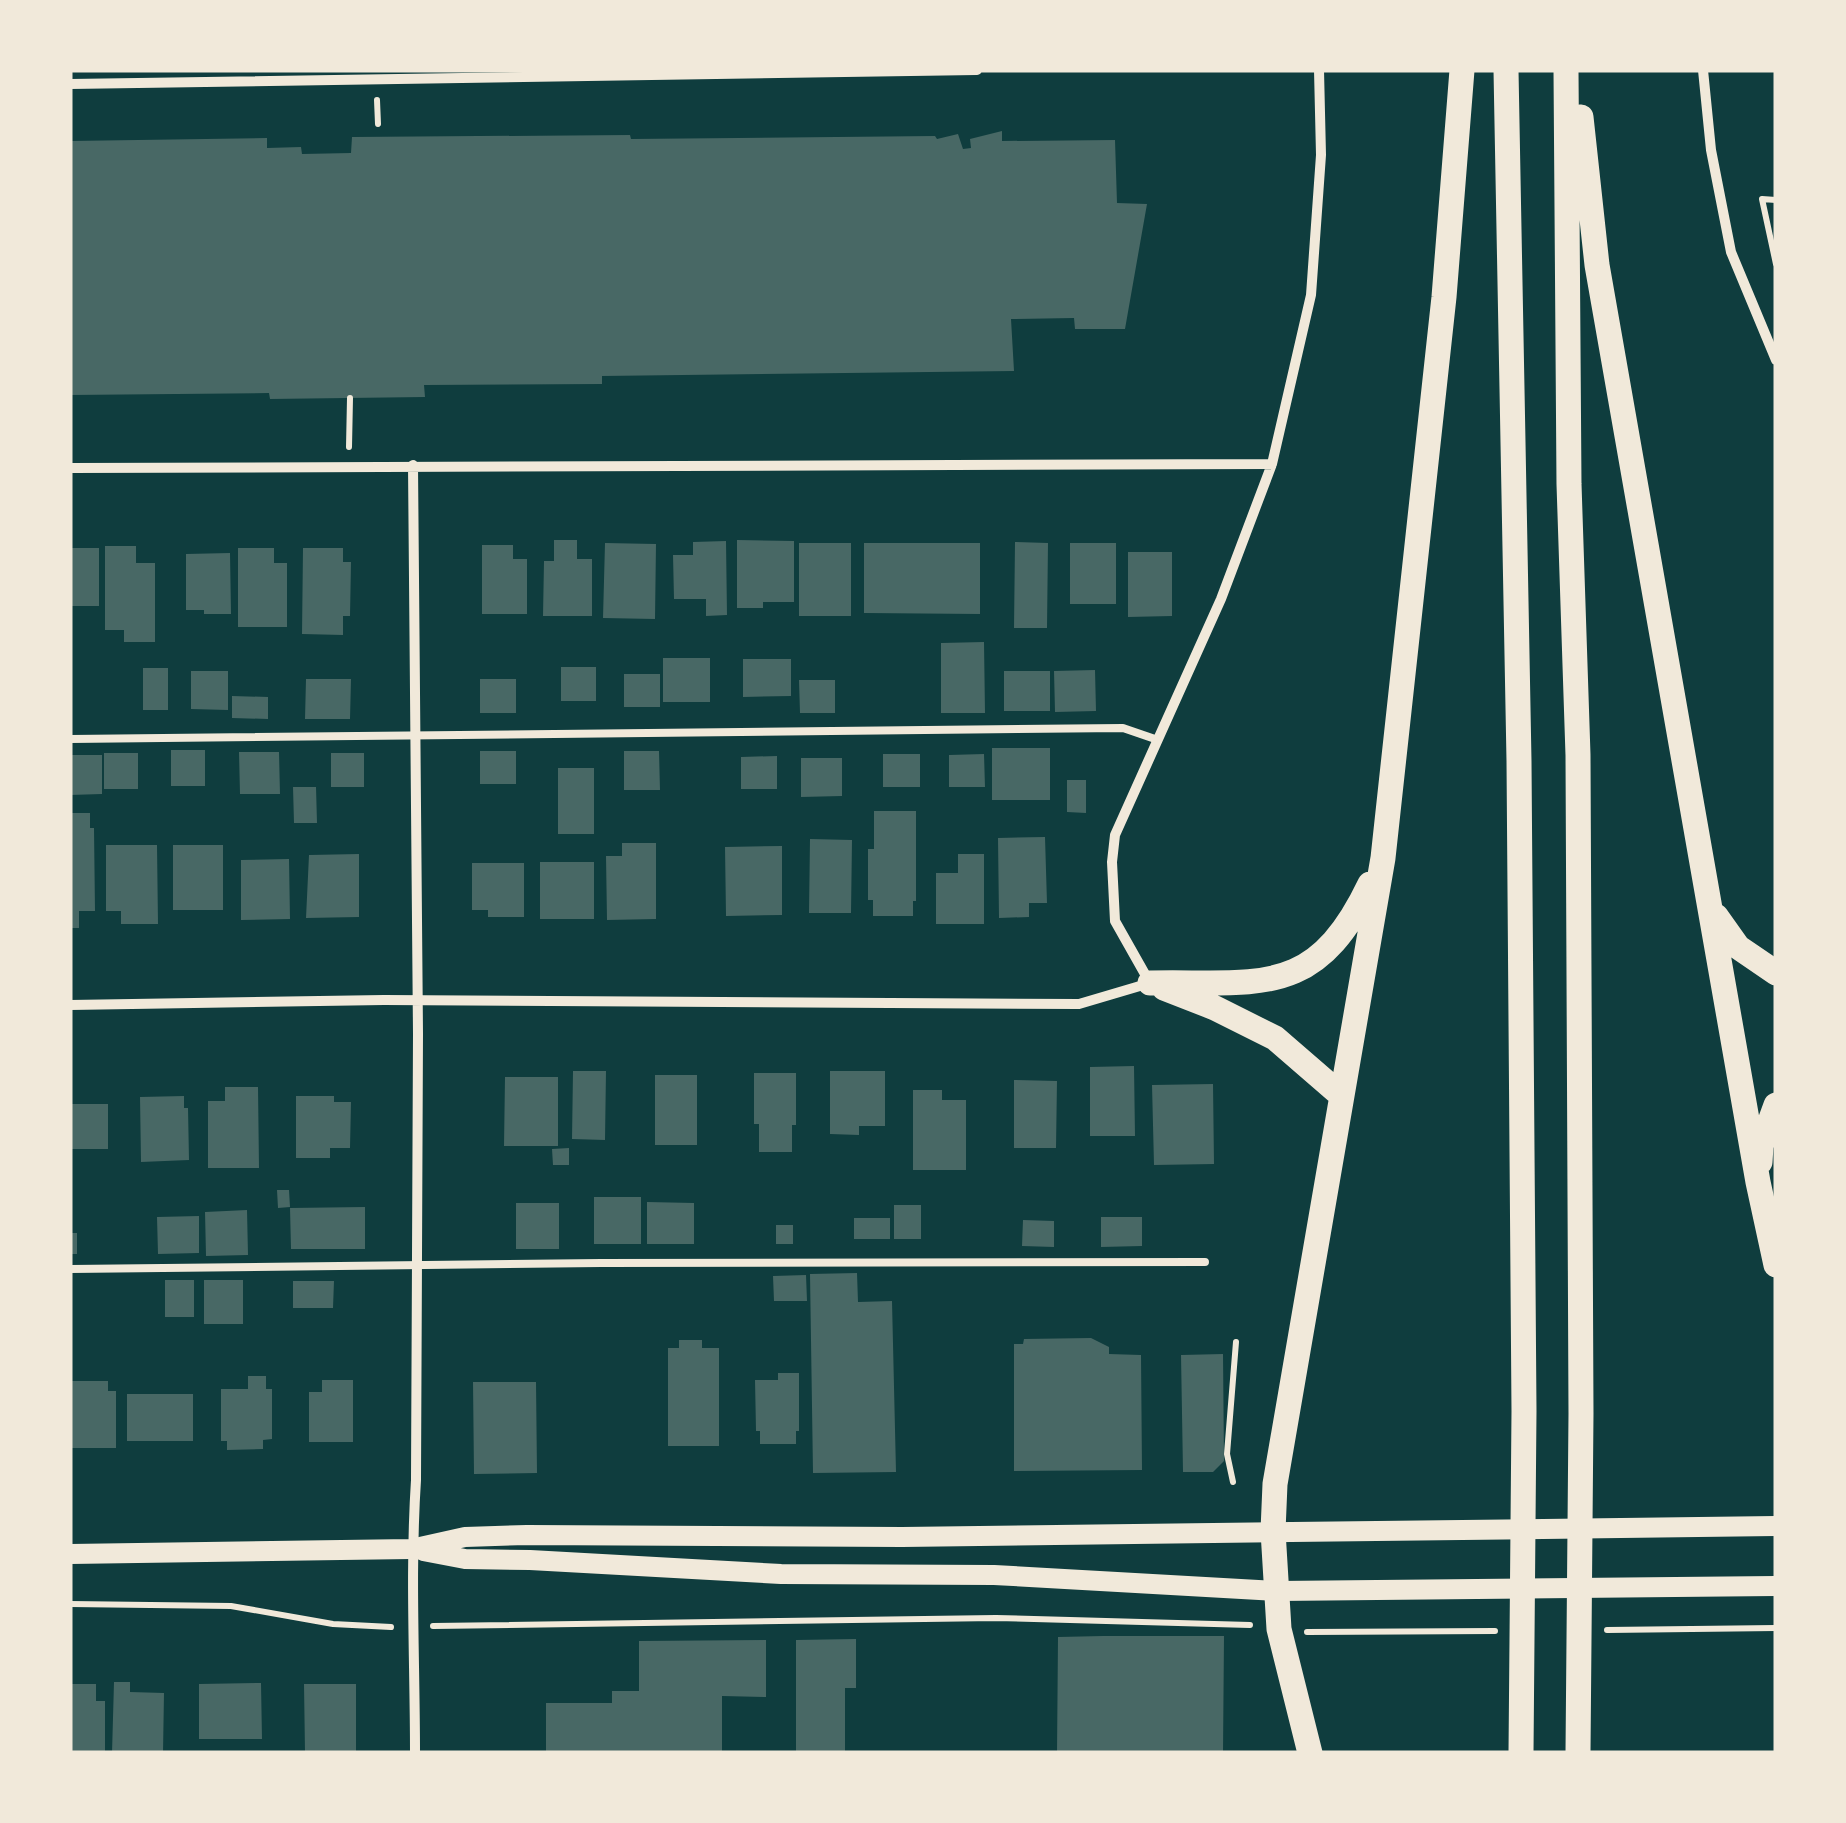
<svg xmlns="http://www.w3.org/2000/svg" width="1846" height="1823" viewBox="0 0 1846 1823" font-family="'Open Sans',sans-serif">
<rect width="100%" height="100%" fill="#0f3d3e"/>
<path fill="#486865" d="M1002,131V141L1115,140L1117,203L1147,204L1125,329H1075L1074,318L1011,319L1014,371L602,376V384L424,385L425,397L270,399L269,393L70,395V141L267,138V148L301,147L302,154L351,153L352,137L630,135L631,139L935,136L937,139L958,134L963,149L971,148L970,139Z
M554,540H577V559H592V616H543L544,561H554Z
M737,540L794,541V602H763V608H737Z
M726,541L727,615L706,616V599H674L673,555H693V542Z
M1015,542L1048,543L1047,628H1014Z
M605,543L656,544L655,619L603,618Z
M799,543H851V616H799Z
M864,543H980V614L864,613Z
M1070,543H1116V604H1070Z
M482,545H513V559H527V614H482Z
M105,546H136V563H155V642H124V630H105Z
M70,548H99V606H70Z
M238,548H274V563H287V627H238Z
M303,548H343V562H351L350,616H343V635L302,634Z
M1128,552H1172V616L1128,617Z
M230,553L231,614H204V610H186V554Z
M984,642L985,713H941V643Z
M663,658H710V702H663Z
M743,659H791V696L743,697Z
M561,667H596V701H561Z
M143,668H168V710H143Z
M1095,670L1096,711L1055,712L1054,671Z
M191,671H228V710L191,709Z
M1004,671H1050V711H1004Z
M624,674H660V707H624Z
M306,679H351L350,719H305Z
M480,679H516V713H480Z
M799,680H835V713H800Z
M232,696L268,697V719L232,718Z
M992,748H1050V800H992Z
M171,750H205V786H171Z
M480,751H516V784H480Z
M624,751H659L660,790H624Z
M239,752H279L280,794H240Z
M104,753H138V789H104Z
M331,753H364V787H331Z
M883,754H920V787H883Z
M984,754L985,787H949V755Z
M70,755H102V794L70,795Z
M777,756V789H741V757Z
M801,758H842V796L801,797Z
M558,768H594V834H558Z
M1067,780H1086V813L1067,812Z
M293,787H316L317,823H294Z
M874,811H916V901H913V916H873V900H868V849H874Z
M70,813H90V828H94L95,911H79V928H70Z
M1045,837L1047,903H1029V917L999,918L998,838Z
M810,839L852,840L851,913H809Z
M622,843H656V919L607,920L606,856H622Z
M106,845H157L158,924H121V911H106Z
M173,845H223V910H173Z
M782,846V915L726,916L725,847Z
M359,854V917L306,918L309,855Z
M958,854H984V924H936V873H958Z
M289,859L290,919L241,920V860Z
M540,862H594V919H540Z
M472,863H524V917H488V910H472Z
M1134,1066L1135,1136H1090V1067Z
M573,1071H606L605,1140L572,1139Z
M830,1071H885V1126H859V1135L830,1134Z
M754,1073H796V1125H792V1152H759V1124H754Z
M655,1075H697V1145H655Z
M505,1077H558V1146H504Z
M1014,1080L1057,1081L1056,1148H1014Z
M1213,1084L1214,1164L1154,1165L1152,1085Z
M225,1087H258L259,1168H208V1101H225Z
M913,1090H942V1100H966V1170H913Z
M184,1096V1108H188L189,1160L141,1162L140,1097Z
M296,1096H334V1102H351L350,1148H330V1158H296Z
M70,1104H108V1149H70Z
M569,1148V1165H553L552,1149Z
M277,1190H289L290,1207L278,1208Z
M594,1197H641V1244H594Z
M647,1202L694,1203V1244H647Z
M516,1203H559V1249H516Z
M894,1205H921V1239H894Z
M365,1207V1249H291L290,1208Z
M247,1210L248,1255L206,1256L205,1212Z
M199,1216V1253L158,1254L157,1217Z
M1101,1217H1142V1246L1101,1247Z
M854,1218H890V1239H854Z
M1023,1220L1054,1221V1247L1022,1246Z
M776,1225H793V1244H776Z
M70,1233H77V1254H70Z
M857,1273L858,1302L892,1301L896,1472L813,1473L810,1274Z
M806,1275L807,1301H774L773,1276Z
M165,1280H194V1317H165Z
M204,1280H243V1324H204Z
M293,1281H334L333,1308H293Z
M1091,1338L1109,1347V1354L1141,1355L1142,1470L1014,1471V1344H1023L1024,1339Z
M679,1340H702V1348H719V1446H668V1348H679Z
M1223,1354L1224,1461L1213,1472H1183L1181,1355Z
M778,1373H799V1431H796V1444H760V1431H756L755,1380H778Z
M248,1376H266V1389H272V1439L263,1440V1449L227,1450V1441H221V1389H248Z
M322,1380H353V1442H309V1392H322Z
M70,1381H108V1391H116V1448H70Z
M473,1382H536L537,1473L474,1474Z
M127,1394H193V1441H127Z
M1103,1636H1224L1223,1753H1057L1058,1637Z
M856,1639V1688H845V1753H796V1640Z
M766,1640V1697L722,1696V1753L546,1751V1703H612V1691H639V1641Z
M114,1682H130V1692L164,1693L163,1753H112Z
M261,1683L262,1739H199V1684Z
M70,1684H96V1701H105V1753H70Z
M304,1684H356V1753H305Z"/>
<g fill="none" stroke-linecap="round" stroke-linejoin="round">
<path stroke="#f1e9da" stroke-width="6" d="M377,100L378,124
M1776,200L1762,199L1776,264
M349,447L350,398
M1233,1482L1227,1454L1236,1342
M70,1604L231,1606L333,1624L391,1627
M433,1626L996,1618L1250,1625
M1607,1630L1776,1628
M1307,1632L1495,1631"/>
<path stroke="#f1e9da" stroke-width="8" d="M70,739L1123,728L1158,740
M70,1269L601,1263L1205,1262"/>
<path stroke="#f1e9da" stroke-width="10" d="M1703,70L1711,150L1731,252L1776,360
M70,84L977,70
M413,465L418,1034L416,1480C410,1571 415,1662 415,1753
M70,468L1272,464
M70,1005L384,1000L1079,1004L1150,983L1115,921L1112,862L1115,835L1221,599L1272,464L1311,295L1321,155L1319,70"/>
<path stroke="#f1e9da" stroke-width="20" d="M423,1551L465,1559L530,1560L781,1574L994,1575L1278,1591L1776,1586
M70,1554L411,1549L465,1537L527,1535L902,1537L1776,1526"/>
<path stroke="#f1e9da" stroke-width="25" d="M1506,70L1519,761L1524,1411L1521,1753
M1566,70L1569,484L1578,755L1581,1413L1578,1753
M1581,117L1597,265L1758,1182L1776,1265
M1716,916L1738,947L1776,973
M1150,983C1262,981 1315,999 1370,884
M1164,988L1215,1008L1275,1038L1342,1096
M1760,1162L1761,1146L1776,1105
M1310,1753L1279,1629L1273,1531L1275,1484L1383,858L1444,297L1462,70"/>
</g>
<rect width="1846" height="1823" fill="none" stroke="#f1e9da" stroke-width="145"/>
</svg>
